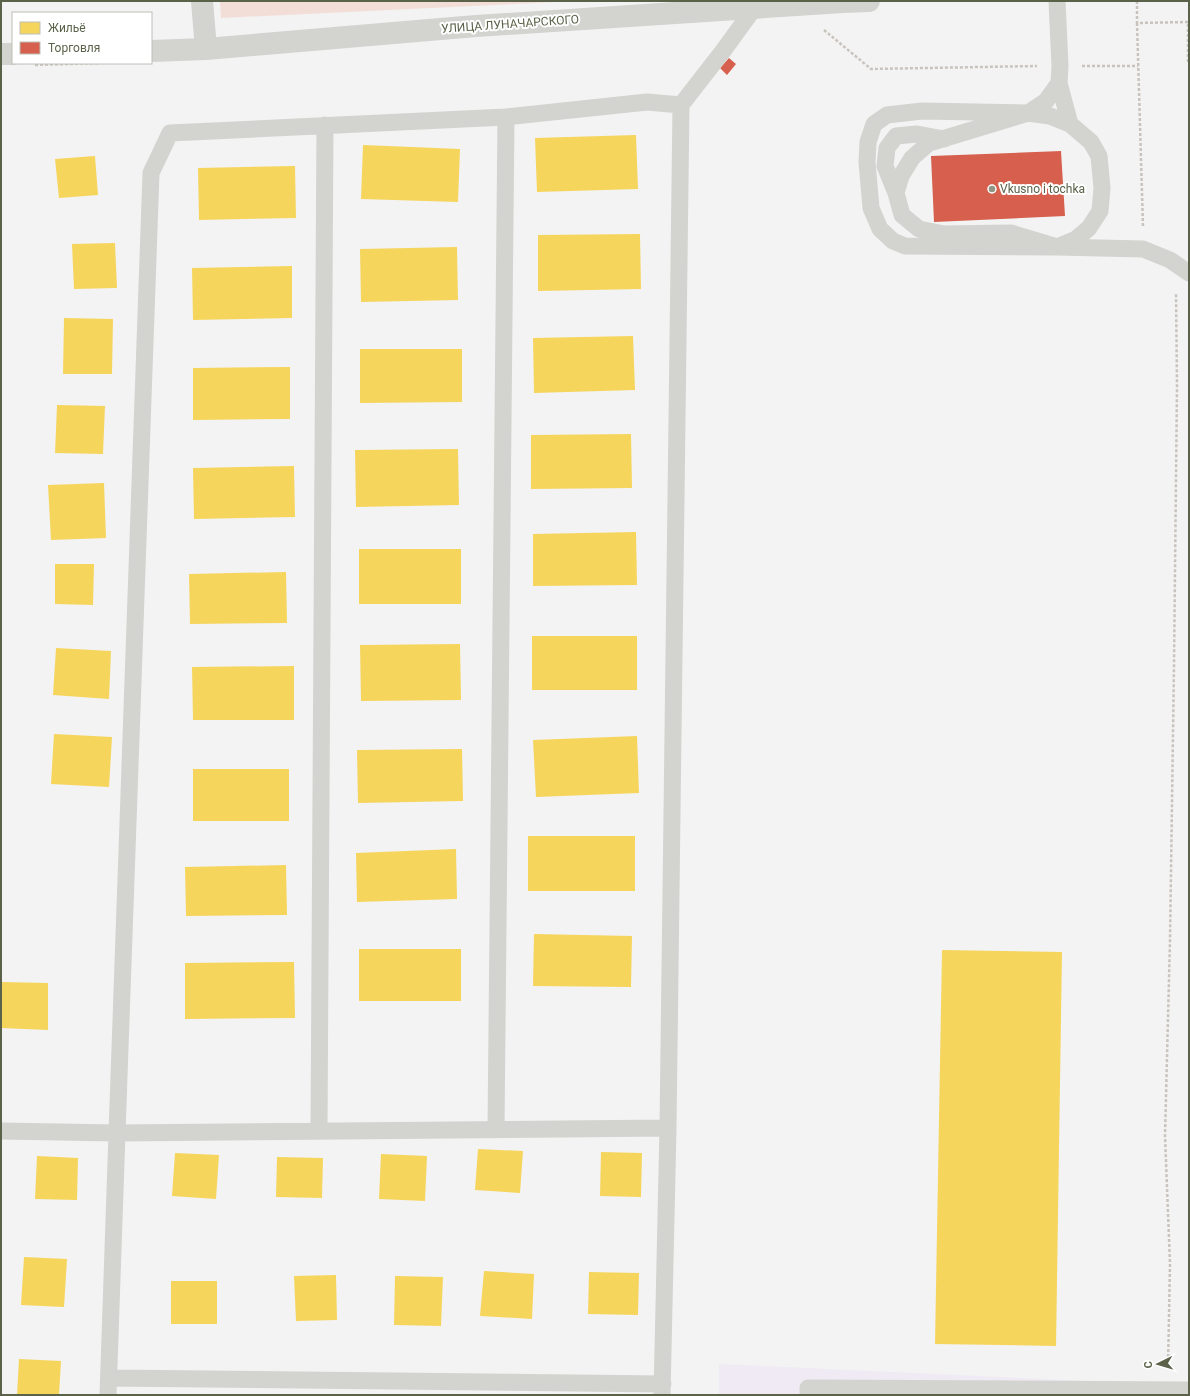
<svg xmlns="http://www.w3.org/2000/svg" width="1190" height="1396" viewBox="0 0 1190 1396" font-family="Roboto,sans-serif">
<rect width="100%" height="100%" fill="#f3f3f4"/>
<path fill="#efeaf3" d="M719,1364L1151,1384L1150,1395H719Z"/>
<path fill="#f3ded7" d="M220,1H576L221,18Z"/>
<path fill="#f6d55c" d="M636,135L638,189L537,192L535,138Z
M363,145L460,149L458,202L361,199Z
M95,156L98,195L59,198L55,159Z
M295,166L296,218L199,220L198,168Z
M640,234L641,289L538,291V235Z
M115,243L117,288L74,289L72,244Z
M457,247L458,300L361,302L360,249Z
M292,266V318L193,320L192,268Z
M64,318L113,319L112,374H63Z
M633,336L635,390L534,393L533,338Z
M360,349H462V402L360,403Z
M290,367V419L193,420V368Z
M57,405L105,406L103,454L55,453Z
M631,434L632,488L531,489V435Z
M458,449L459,505L356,507L355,450Z
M294,466L295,517L194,519L193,468Z
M104,483L106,538L51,540L48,485Z
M636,532L637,585L533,586V534Z
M359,549H461V604H359Z
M55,564H94L93,605L55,604Z
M286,572L287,623L190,624L189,574Z
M532,636H637V690H532Z
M460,644L461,700L361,701L360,645Z
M56,648L111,651L109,699L53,695Z
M294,666V720H193L192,667Z
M54,734L112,737L109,787L51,784Z
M637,736L639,793L536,797L533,740Z
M462,749L463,801L358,803L357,750Z
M193,769H289V821H193Z
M528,836H635V891H528Z
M456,849L457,899L357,902L356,853Z
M286,865L287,915L186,916L185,867Z
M534,934L632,936L631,987L533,986Z
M359,949H461V1001H359Z
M942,950L1062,952L1056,1346L935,1344Z
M294,962L295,1018L185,1019V963Z
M1,982L48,983V1030L1,1028Z
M478,1149L523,1151L520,1193L475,1190Z
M601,1152L642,1153L641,1197L600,1196Z
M175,1153L219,1155L216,1199L172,1196Z
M381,1154L427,1156L425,1201L379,1199Z
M37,1156L78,1158L77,1200L35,1199Z
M277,1157L323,1158L322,1198L276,1197Z
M24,1257L67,1259L64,1307L21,1305Z
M484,1271L534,1274L532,1319L480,1316Z
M589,1272L639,1273L638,1315L588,1314Z
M336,1275L337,1320L296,1321L294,1276Z
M395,1276L443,1277L441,1326L394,1325Z
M171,1281H217V1324H171Z
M19,1359L61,1361L59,1395H17Z"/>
<path fill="#d6604d" d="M729,58L736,64L727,75L720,68Z
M1061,151L1065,216L934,222L931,156Z"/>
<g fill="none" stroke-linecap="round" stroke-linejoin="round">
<path stroke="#c9c3bd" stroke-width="2.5" stroke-dasharray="3 2" stroke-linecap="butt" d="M1137,1V23L1188,22V64
M1137,23L1143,227
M824,30L871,69L1037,66
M35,65L100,63
M1082,66H1138
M1168,1367L1170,1264L1165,1136L1170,940L1174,665L1177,385L1176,293"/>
<path stroke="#d3d4cf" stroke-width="17" d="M1057,1L1060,66L1059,83L1070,124
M1059,83L1046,101L1028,113L922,111L887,115L874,124L868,142L867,162L871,208L880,229L893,241L905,246L1057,247L1076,239L1089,228L1100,211L1102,188L1099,156L1091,142L1070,124L1050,116L1028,113L929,143L912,158L901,176L896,193L902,215L919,229L944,234L1011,233L1057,247L1143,249L1170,260L1189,273
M681,105L647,102L506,117L170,133L151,173L117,1133L668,1128L681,105L723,51L755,7
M896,193L885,166L887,148L896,136L917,134L944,139
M496,1129L506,117
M319,1130L325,125
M1,1131L117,1133L108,1395
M109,1378L663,1384
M662,1395L668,1128
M808,1395V1388L1189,1390"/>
<path stroke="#d3d4cf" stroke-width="22" d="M202,1L206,49
M151,51L206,49L476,26L843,2L869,1
M1,54H13"/>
</g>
<circle fill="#909585" stroke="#fff" stroke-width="1.5" cx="992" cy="189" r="4"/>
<g text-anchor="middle" stroke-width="4" stroke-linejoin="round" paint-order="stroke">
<g font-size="12" fill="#5a6249" stroke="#fff">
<text transform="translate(510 24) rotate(-4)" y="4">УЛИЦА ЛУНАЧАРСКОГО</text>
</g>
<g font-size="12" fill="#5a6249" stroke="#fff" text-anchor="start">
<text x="1000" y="193">Vkusno i tochka</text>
</g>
</g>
<rect width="1190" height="1396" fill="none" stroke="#5a6249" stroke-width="4"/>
<rect x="12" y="12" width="140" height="52" fill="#ffffff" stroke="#bdc0b6"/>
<rect x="20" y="22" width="20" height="12" fill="#f6d55c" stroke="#bdc0b6"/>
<text x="48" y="32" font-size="12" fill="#5a6249">Жильё</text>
<rect x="20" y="42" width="20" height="12" fill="#d6604d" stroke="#bdc0b6"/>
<text x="48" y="52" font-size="12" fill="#5a6249">Торговля</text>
<g transform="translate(1158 1364) rotate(265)" stroke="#ffffff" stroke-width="3" paint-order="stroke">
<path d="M0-3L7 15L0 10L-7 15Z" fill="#5a6249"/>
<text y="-6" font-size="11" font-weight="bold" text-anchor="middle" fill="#5a6249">С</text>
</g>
</svg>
